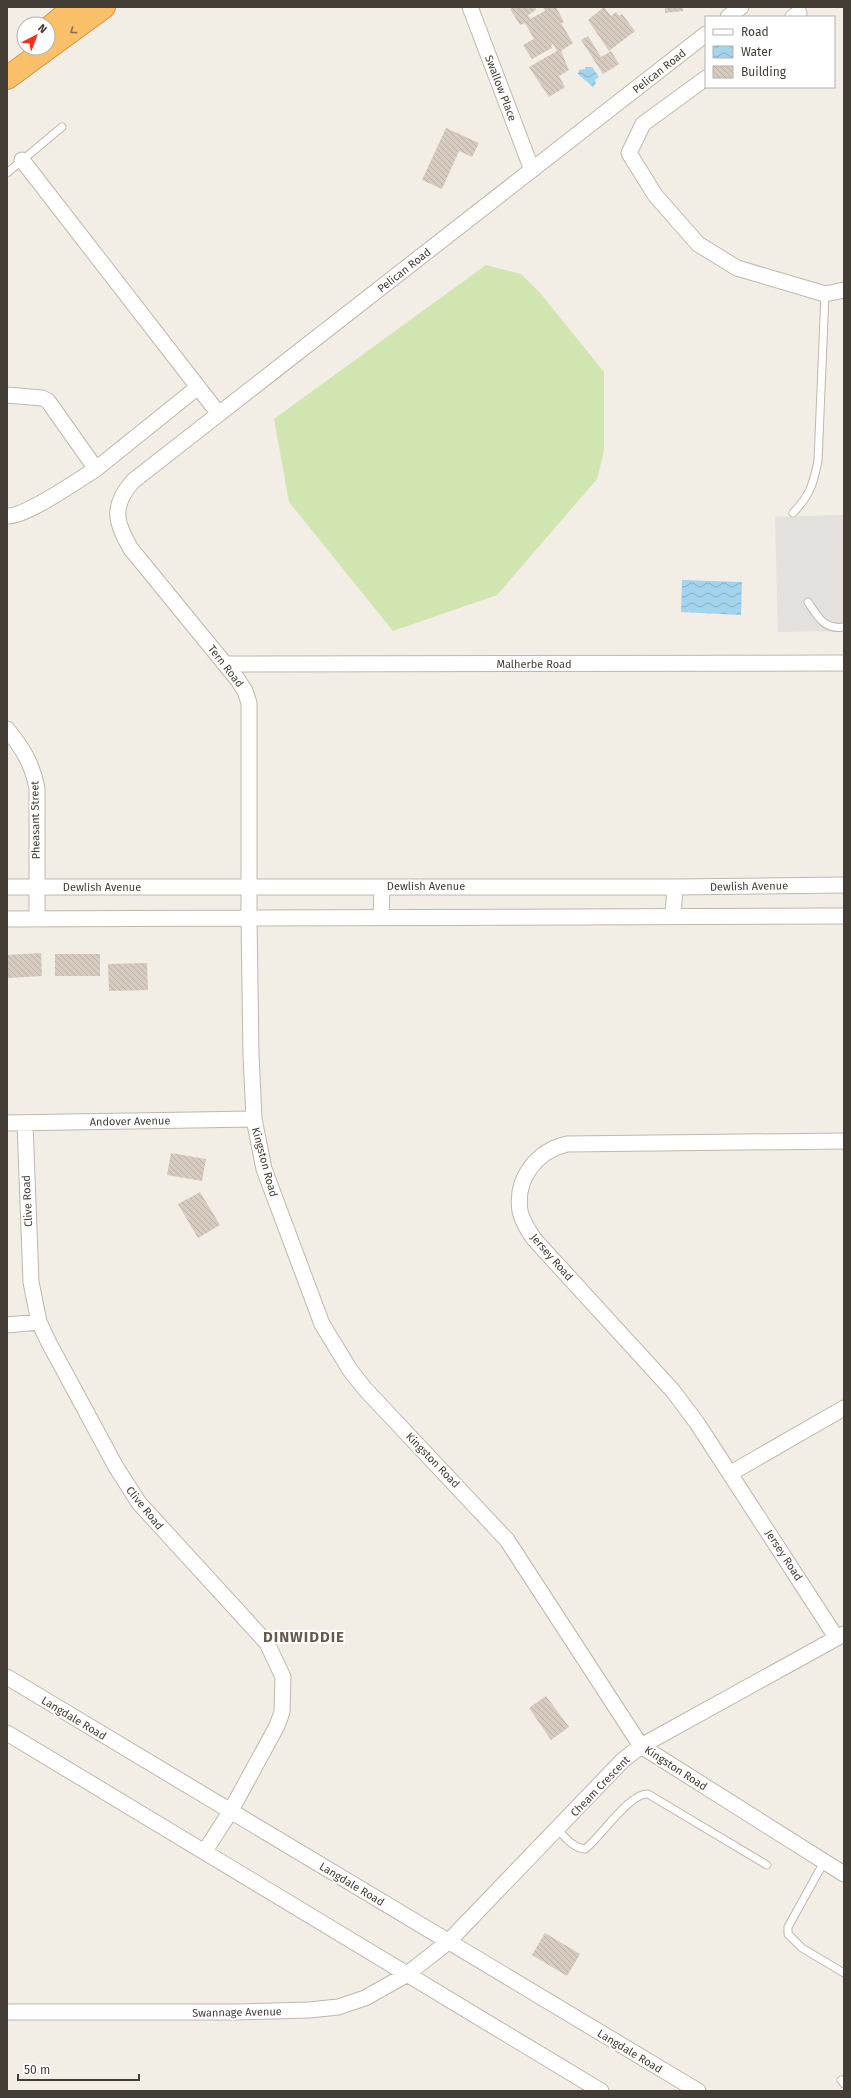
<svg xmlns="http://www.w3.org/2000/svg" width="851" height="2098" viewBox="0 0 851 2098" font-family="'Fira Sans',sans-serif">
<defs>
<pattern id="water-waves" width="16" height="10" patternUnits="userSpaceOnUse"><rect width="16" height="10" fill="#a3d4ed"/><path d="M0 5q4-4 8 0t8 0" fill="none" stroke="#86adc1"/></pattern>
<pattern id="building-back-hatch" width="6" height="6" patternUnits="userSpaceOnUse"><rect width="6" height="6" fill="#d6cbbe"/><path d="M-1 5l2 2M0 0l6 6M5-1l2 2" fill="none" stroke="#b9afa4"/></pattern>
</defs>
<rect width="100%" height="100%" fill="#f2ede5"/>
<path fill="#d0e5af" d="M486,265L521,274L541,294L604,372V451L597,479L497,595L393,631L289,502L274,419Z"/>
<path fill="#e3e0dd" d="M844,515V631L778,632L775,517Z"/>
<path fill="url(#water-waves)" d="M585,67H592L599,77L595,80L596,83L593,87L578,74L579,70L585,69Z
M682,580L742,582L741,615L681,612Z"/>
<path fill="url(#building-back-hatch)" d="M513,7H535L536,10L528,15L530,19L545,11L543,7H556L564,22L561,23L573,43L561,51L569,70L559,76L565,87L549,97L529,67L557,51L553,44L551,46L552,48L532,59L523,45L534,39L525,23L520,25L510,9Z
M604,7L611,16L616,12L619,16L622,14L635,31L609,51L588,20Z
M665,7H683V11L665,13Z
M588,36L601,57L611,51L619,64L603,74L581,40Z
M446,128L479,143L472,157L459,151L442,189L422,180Z
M41,953L42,976L7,978V955Z
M55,954H100V976H55Z
M147,963L148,990L109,991L108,964Z
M171,1153L206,1159L202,1181L167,1175Z
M200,1192L220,1225L198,1238L178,1204Z
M546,1696L569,1727L551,1740L529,1708Z
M545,1933L580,1954L567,1976L532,1955Z"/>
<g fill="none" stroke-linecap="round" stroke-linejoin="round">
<g stroke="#c0b7ab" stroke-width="9">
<path id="lane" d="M7,173L62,127
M793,513C810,495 813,485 818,461L825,294
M808,602C818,617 824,630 844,627
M557,1829C566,1838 573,1848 585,1849C600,1838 630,1792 648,1794L767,1865
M824,1862L788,1927V1934L802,1948L844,1973
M841,2080L844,2084"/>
</g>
<g stroke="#c0b7ab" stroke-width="17">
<path id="street" d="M470,7L532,170
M728,17L741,7
M793,17L799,13
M706,34L133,481C111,506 115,522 131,549L238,680L245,691L249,703V917L251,1055L254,1119L264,1169L322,1324L350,1370L365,1389L507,1540L641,1746L844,1874
M706,78L643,124L629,153L655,195L698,244L737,268L825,294L844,290
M22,160L198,387
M7,395L42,398L48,401L96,469L198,387L219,414
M7,516C26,517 78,480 96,469
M225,664L844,663
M7,729C23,749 32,763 37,788V919
M7,887H675L844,885
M673,916L675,887
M381,918L382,887
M7,919L844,916
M7,1123L254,1119
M25,1123L31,1282L39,1322L49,1343L116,1467L139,1503L267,1643L283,1677L282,1712L277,1726L230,1812L205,1851
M7,1325L39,1322
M731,1473L844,1408
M836,1637L697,1423L673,1391L534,1239C528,1230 522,1221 520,1211C515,1178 537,1151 567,1144L844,1141
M7,1677L698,2091
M7,1733L601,2091
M7,2012H238L309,2010L338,2007L365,1998L406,1975L448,1942L623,1760L641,1746L844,1634"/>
</g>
<g stroke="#d89339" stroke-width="24">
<path id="highway" d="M48,29L74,7
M7,78L104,7"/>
</g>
<use href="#lane" stroke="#fff" stroke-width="7"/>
<use href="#street" stroke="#fff" stroke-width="15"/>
<use href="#highway" stroke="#f9c069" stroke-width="22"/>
</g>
<defs><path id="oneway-chevron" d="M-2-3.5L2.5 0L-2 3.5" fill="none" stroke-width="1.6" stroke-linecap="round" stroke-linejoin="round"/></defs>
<use stroke="#8c714a" href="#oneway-chevron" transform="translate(73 31) rotate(144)"/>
<g text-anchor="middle" stroke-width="4" stroke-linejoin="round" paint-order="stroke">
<g font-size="11" fill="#443d35" stroke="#fff">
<text transform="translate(659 71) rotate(-38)" y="4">Pelican Road</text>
<text transform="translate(501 88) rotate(69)" y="4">Swallow Place</text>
<text transform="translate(404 270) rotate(-38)" y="4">Pelican Road</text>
<text x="534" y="668">Malherbe Road</text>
<text transform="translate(226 666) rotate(52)" y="4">Tern Road</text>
<text transform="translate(35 820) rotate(-91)" y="4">Pheasant Street</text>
<text x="426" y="890">Dewlish Avenue</text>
<text transform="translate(749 886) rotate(-1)" y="4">Dewlish Avenue</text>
<text x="102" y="891">Dewlish Avenue</text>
<text transform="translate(130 1121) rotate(-1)" y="4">Andover Avenue</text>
<text transform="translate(265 1162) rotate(75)" y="4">Kingston Road</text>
<text transform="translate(27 1201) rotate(-93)" y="4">Clive Road</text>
<text transform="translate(552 1257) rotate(49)" y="4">Jersey Road</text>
<text transform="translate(433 1460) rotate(46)" y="4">Kingston Road</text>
<text transform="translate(145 1508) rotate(51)" y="4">Clive Road</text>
<text transform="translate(784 1555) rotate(57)" y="4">Jersey Road</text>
<text transform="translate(74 1718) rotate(31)" y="4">Langdale Road</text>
<text transform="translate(676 1768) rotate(33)" y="4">Kingston Road</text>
<text transform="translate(600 1786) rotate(-46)" y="4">Cheam Crescent</text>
<text transform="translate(352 1884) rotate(31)" y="4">Langdale Road</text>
<text transform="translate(237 2012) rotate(-1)" y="4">Swannage Avenue</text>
<text transform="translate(630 2051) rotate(31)" y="4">Langdale Road</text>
</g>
<g font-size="15" font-weight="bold" letter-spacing="1" fill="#675a4d" stroke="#fff">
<text x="304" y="1642">DINWIDDIE</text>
</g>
</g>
<rect width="851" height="2098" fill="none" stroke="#443d35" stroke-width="16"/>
<rect x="705" y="16" width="130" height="72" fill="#ffffff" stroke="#b4b1ae"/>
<rect x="713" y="29" width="20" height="6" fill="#ffffff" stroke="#b4b1ae"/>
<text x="741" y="36" font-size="12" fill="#443d35">Road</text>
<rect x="713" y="46" width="20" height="12" fill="url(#water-waves)" stroke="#b4b1ae"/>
<text x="741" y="56" font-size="12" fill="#443d35">Water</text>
<rect x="713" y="66" width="20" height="12" fill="url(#building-back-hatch)" stroke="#b4b1ae"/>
<text x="741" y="76" font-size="12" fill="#443d35">Building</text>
<g transform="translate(36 36) rotate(42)"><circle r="19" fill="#ffffff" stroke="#b4b1ae"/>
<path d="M0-3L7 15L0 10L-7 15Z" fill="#f32e1b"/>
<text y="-6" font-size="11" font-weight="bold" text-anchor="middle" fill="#443d35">N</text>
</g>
<path d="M18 2074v6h121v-6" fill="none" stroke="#443d35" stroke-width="2"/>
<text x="24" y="2074" font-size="12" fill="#443d35" stroke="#ffffff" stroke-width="3" paint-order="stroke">50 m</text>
</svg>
